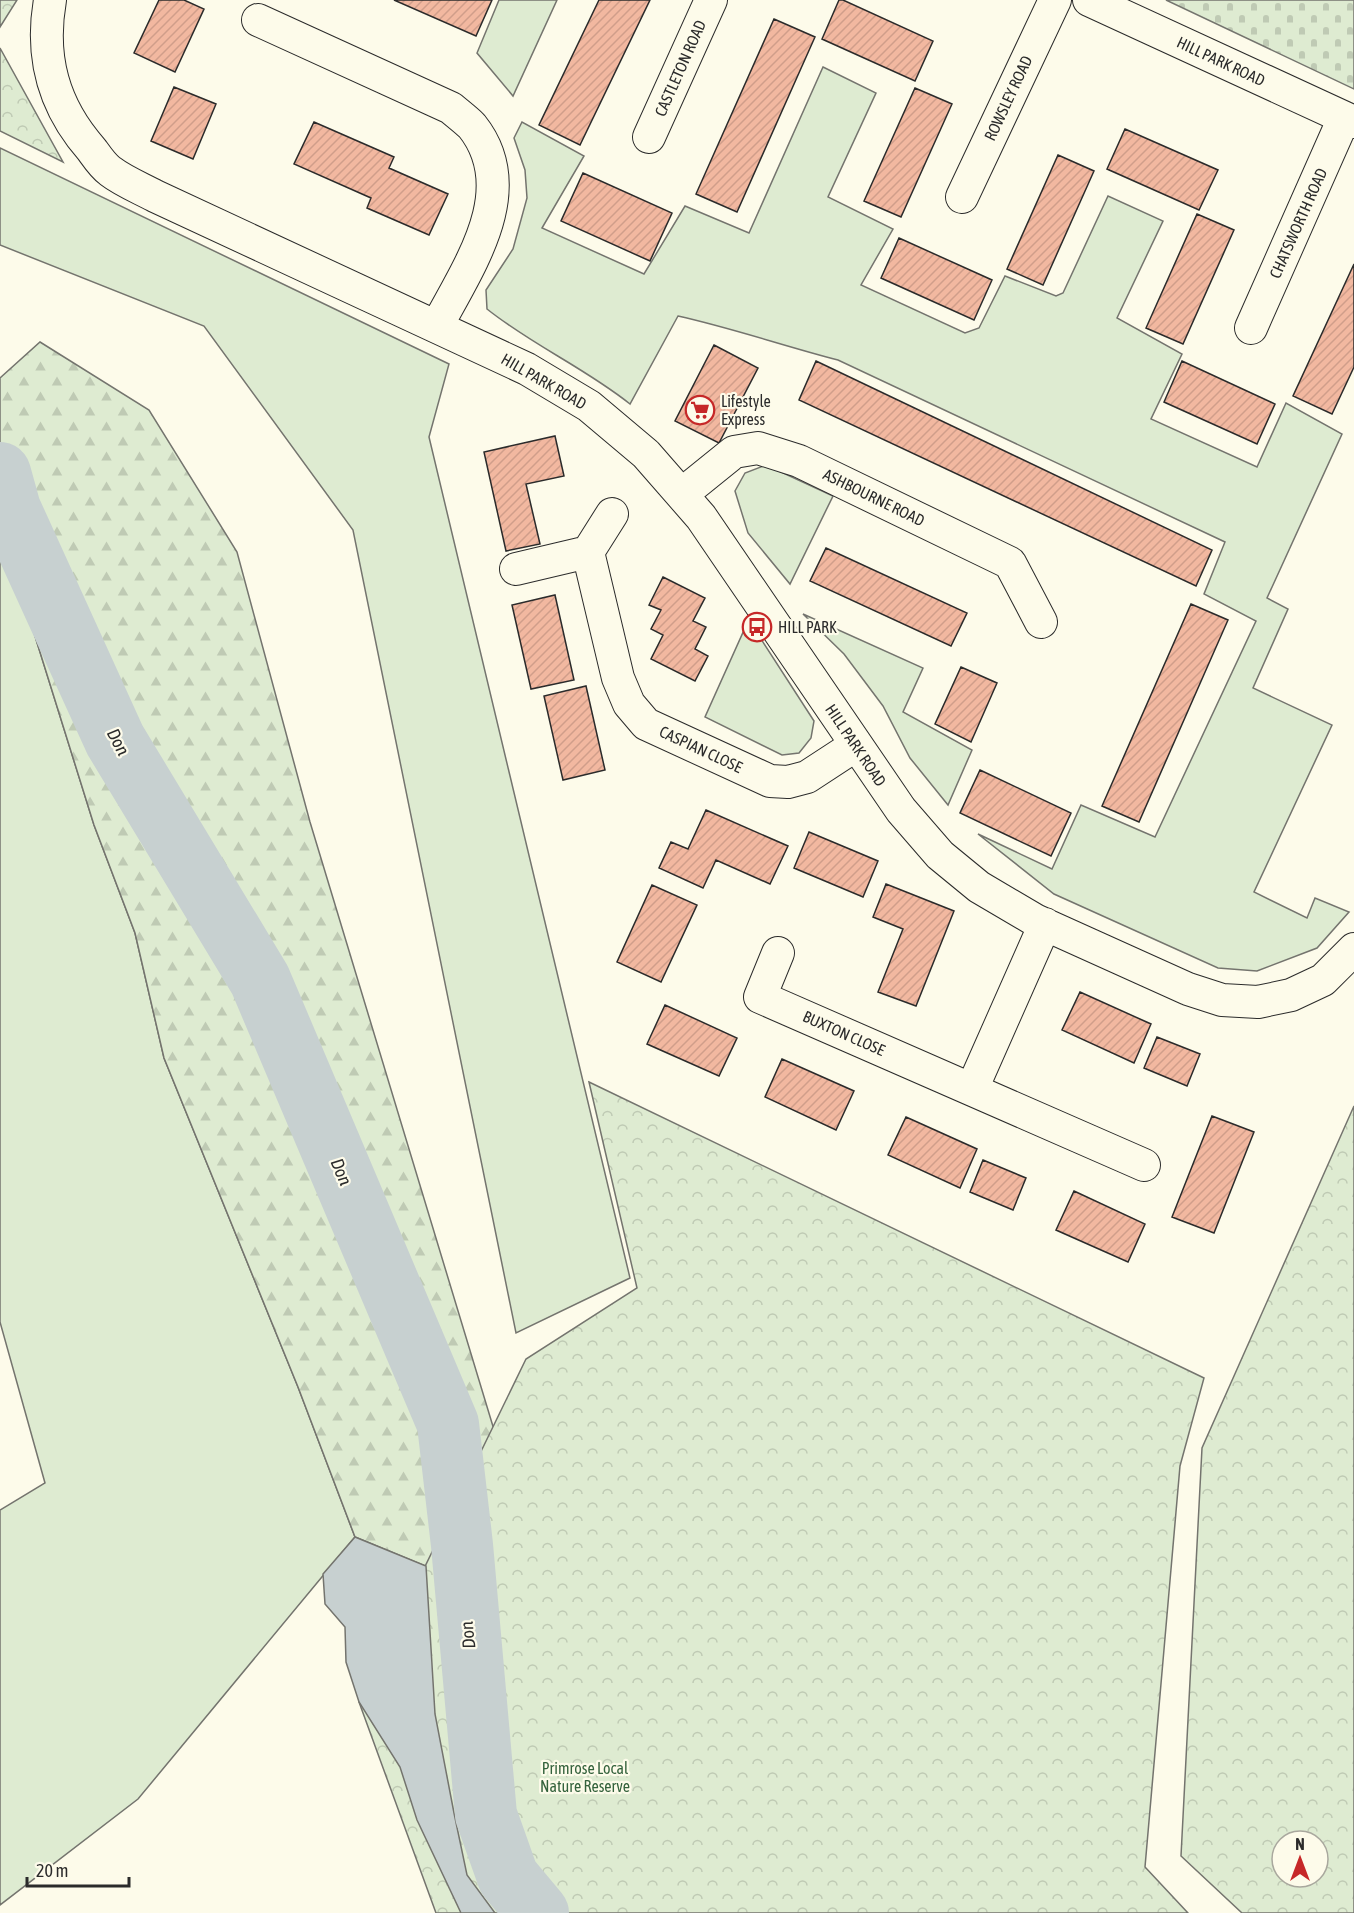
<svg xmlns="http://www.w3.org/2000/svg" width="1354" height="1913" viewBox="0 0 1354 1913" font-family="'Asap Condensed',sans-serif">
<defs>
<pattern id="forest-firs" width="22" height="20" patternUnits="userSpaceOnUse" patternTransform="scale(1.5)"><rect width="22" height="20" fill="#deebd1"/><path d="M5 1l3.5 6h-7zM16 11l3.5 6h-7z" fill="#bfcab4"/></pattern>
<pattern id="cemetery-stones" width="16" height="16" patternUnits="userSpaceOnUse" patternTransform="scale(1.5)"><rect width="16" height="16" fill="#deebd1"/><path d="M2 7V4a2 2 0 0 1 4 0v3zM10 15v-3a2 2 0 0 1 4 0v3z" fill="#bfcab4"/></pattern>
<pattern id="park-crowns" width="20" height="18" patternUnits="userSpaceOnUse" patternTransform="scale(1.5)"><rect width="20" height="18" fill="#deebd1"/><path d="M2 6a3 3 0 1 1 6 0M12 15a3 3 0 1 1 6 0" fill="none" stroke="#bfcab4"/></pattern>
<pattern id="building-hatch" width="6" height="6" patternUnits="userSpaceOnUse" patternTransform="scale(1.5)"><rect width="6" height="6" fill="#f2b8a0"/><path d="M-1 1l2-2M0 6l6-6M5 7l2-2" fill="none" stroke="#d09e8a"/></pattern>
</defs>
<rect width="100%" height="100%" fill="#fdfbea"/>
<path fill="#deebd1" stroke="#74746e" stroke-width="1.5" d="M499,0H557L513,96L477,53Z
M823,67L876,93L828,197L893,229L861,285L965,333L979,328L1005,276L1056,296L1063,293L1108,196L1163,221L1117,318L1182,354L1151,419L1257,467L1286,403L1342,434L1267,598L1288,609L1253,688L1332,725L1254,892L1307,918L1315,898L1349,912L1317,948L1257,971L1218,968L1054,894L978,834L1052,869L1081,805L1155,837L1256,621L1204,594L1225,542L838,360C784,346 732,328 678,316L630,404C585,368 532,345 487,309L486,290L513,249L527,198L525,170L514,138L522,122L584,156L542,228L644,274L685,206L749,233Z
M0,148L449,364L429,437L630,1278L516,1333L353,530L204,326L0,245Z
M766,465L833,496L790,584L748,533L735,491L745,473Z
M0,524L94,825L135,933L164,1058L298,1387L355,1537L138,1799L0,1905V1510L45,1483L0,1322Z
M803,614L923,668L903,712L972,750L948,805L910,758L883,706L844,654Z
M745,628L761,639L814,721L811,738L799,753L782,755L705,717Z"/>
<path fill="url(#forest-firs)" stroke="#74746e" stroke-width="1.5" d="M40,342L149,410L237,552L310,822L551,1618L355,1537L298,1387L164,1058L135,933L94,825L0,524V378Z"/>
<path fill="url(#cemetery-stones)" stroke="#74746e" stroke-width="1.5" d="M1166,0H1354V89Z"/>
<path fill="url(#park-crowns)" stroke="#74746e" stroke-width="1.5" fill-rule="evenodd" d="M0,0H17L0,27Z
M0,48L63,162L0,131Z
M589,1082L1204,1378L1180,1466L1145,1867L1188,1913H436L359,1702L526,1359L637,1288Z
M1354,1106V1913H1242L1181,1856L1202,1448ZM1282,1841H1318V1877H1282Z"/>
<path fill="#c7d0d0" stroke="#74746e" stroke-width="1.5" d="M355,1537L426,1566L435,1714L454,1813L467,1875L495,1913H461L417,1820L400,1767L359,1702L346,1662L345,1627L325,1604L323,1574Z"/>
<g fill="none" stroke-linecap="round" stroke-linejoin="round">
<path stroke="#c7d0d0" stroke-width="62" d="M0,473L10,509L115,740L260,980L448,1424L462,1545L486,1815L508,1877L538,1913"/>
</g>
<path fill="url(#building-hatch)" stroke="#2b2b2b" stroke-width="1.5" d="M159,0H184L204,9L175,72L134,53Z
M394,0H492L476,36Z
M599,0H650L580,145L539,125Z
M839,0H843L933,41L915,81L822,39Z
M774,19L815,37L737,212L696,194Z
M174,87L216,104L193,159L151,141Z
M915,88L952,104L901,217L864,201Z
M314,122L394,157L389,168L448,194L429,235L367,208L371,198L294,164Z
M1125,129L1218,170L1199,210L1107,169Z
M1058,155L1094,171L1043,285L1007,269Z
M583,173L672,213L650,261L561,221Z
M1197,214L1234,230L1183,344L1146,328Z
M899,238L992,280L974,320L881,278Z
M1354,264V367L1332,414L1293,396Z
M714,345L758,368L719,443L675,421Z
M816,361L1212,550L1196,586L799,400Z
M1182,361L1275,404L1257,444L1164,402Z
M555,436L564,476L526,484L540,544L506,551L484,452Z
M826,548L967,613L951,646L810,581Z
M663,577L705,598L693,621L706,627L695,649L708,656L695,681L651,659L663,635L651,629L661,610L649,605Z
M555,595L574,680L531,689L512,605Z
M1191,604L1228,620L1139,822L1102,806Z
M961,667L997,683L971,742L935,724Z
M586,686L605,770L563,780L544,696Z
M980,770L1071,813L1051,856L960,813Z
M706,810L788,846L770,884L716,860L703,888L659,868L671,842L688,849Z
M809,832L878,861L863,897L794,868Z
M886,884L954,911L916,1006L878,992L903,929L873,917Z
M652,885L697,905L661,982L617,962Z
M1080,992L1151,1024L1134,1063L1062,1030Z
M665,1005L737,1038L719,1076L647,1044Z
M1157,1037L1200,1054L1187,1086L1144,1068Z
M782,1059L854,1091L836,1130L765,1097Z
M1212,1116L1254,1132L1214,1233L1172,1217Z
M906,1117L977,1149L960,1188L888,1155Z
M983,1160L1026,1178L1013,1210L970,1192Z
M1074,1191L1145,1224L1128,1262L1056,1230Z"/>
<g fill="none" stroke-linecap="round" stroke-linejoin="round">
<g stroke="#2b2b2b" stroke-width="34">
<path id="street" d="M50,0C40,57 53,106 92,150C97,157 103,166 110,171C123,181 140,188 155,196L527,369L589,406L646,454L701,517L901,810L940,855L979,887L1035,920L1188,989L1222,1000L1258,1002L1291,995L1323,980L1354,949
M1089,0L1354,122
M258,20L451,108C458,114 466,120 472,126C523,190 468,267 437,326
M649,137L711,0
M962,197L1055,0
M1251,328L1344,118
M682,494L734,452L758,448L799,461L1010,563L1041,622
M588,552L618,678L629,704L646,724L770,781L788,782L807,777L856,745
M516,569L588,552L612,514
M778,953L760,997L1144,1165
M972,1089L1045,924"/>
</g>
<use href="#street" stroke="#fdfbea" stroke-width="32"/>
</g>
<defs>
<g id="supermarket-ring" transform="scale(1.5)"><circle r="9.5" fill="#fdfbea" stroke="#c62828" stroke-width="1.5"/><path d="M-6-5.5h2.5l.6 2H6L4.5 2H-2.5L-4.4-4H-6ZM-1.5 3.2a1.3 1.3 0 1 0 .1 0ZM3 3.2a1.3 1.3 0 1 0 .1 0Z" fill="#c62828"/></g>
<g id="bus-ring" transform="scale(1.5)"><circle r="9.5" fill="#fdfbea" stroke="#c62828" stroke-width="1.5"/><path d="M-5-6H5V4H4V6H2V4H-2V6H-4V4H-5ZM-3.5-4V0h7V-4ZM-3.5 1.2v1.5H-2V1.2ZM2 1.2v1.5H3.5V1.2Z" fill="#c62828"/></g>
</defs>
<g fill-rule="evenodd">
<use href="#supermarket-ring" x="700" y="410"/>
<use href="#bus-ring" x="757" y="627"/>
</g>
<g text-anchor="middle" stroke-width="4.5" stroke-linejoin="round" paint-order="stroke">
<g font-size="16" fill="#2b2b2b" stroke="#fdfbea">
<text transform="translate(1221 61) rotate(25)" y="6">HILL PARK ROAD</text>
<text transform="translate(680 68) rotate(-66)" y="6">CASTLETON ROAD</text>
<text transform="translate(1008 98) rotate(-65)" y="6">ROWSLEY ROAD</text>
<text transform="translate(1298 223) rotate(-66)" y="6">CHATSWORTH ROAD</text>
<text transform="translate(544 381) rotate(30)" y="6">HILL PARK ROAD</text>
<text transform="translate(874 497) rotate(26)" y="6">ASHBOURNE ROAD</text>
<text transform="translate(856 745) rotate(56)" y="6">HILL PARK ROAD</text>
<text transform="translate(701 749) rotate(25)" y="6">CASPIAN CLOSE</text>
<text transform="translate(844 1033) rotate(24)" y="6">BUXTON CLOSE</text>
</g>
<g font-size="16" fill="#2b2b2b" stroke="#fdfbea" text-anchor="start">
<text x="721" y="407">Lifestyle<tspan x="721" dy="18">Express</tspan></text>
<text x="778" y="633">HILL PARK</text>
</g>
<g font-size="16" fill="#34623c" stroke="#fdfbea">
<text x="585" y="1774">Primrose Local<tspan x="585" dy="18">Nature Reserve</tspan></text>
</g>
<g font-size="18" font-style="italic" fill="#2b2b2b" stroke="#fdfbea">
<text transform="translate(118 742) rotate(62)" y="6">Don</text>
<text transform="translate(341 1172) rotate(67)" y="6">Don</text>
<text transform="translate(468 1635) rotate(-96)" y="6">Don</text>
</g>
</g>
<g transform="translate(1300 1859)"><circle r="28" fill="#fdfbea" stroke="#a9a89e" stroke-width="1.5"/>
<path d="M0-4.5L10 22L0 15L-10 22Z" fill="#c62828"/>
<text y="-9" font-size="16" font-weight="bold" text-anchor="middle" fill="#2b2b2b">N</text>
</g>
<path d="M27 1877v9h102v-9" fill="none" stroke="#2b2b2b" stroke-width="3"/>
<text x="36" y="1877" font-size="18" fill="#2b2b2b" stroke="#fdfbea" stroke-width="4.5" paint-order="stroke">20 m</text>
</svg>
